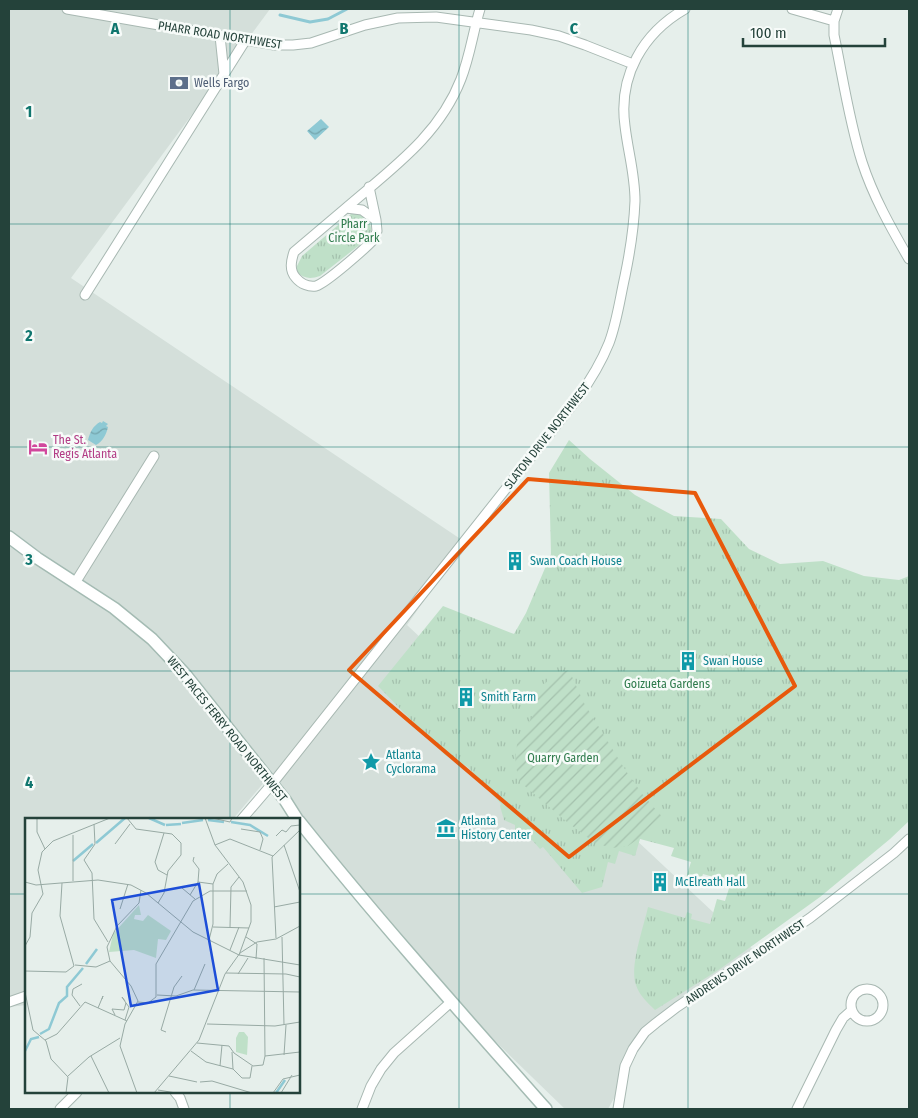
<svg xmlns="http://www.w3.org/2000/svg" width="918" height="1118" viewBox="0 0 918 1118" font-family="'Fira Sans Condensed',sans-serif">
<defs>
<pattern id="park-tufts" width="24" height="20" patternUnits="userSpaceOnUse" patternTransform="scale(1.25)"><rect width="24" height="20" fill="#bfe0c8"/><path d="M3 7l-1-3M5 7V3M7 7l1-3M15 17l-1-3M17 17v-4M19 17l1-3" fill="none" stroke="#a4c1ad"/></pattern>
<pattern id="garden-furrows" width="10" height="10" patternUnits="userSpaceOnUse" patternTransform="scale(1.25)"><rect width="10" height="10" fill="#bfe0c8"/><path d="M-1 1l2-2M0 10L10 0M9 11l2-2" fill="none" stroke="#a4c1ad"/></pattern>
<pattern id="water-waves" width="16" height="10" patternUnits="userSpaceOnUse" patternTransform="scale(1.25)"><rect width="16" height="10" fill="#8ec9d4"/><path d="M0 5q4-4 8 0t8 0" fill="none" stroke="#74a5ad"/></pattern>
</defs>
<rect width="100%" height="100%" fill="#e6efeb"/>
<path fill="#d4dfda" d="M9,9H270L71,278L465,542L407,625L762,958L660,1016L624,1064L622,1084L608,1109H565L460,1007L266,780L233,819H26V1005L9,1007Z"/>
<path fill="url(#park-tufts)" d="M351,214H362C370,222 375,229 367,239L320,276C311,279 304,279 297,272V266L302,256Z
M569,440L590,459L635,495L674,516L721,519L749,549L780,564L823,561L864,576L899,580L909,576V821L890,839L820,897L720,969L655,1010C647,1002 639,995 636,985C629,967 644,926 648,907L685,918L687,912L692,914L691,919L710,924L717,899L725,901L731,882L703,874L700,882L686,878L691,862L671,856L674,848L640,839L635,856L619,851L615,864L608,862L602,887L582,893L543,847L540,849L532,840L524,839L514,831L515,829V825L504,820L500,806L501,804L468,767L445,755L378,686L443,606L514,634L526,613L551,554L549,473Z"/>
<path fill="url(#garden-furrows)" d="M569,670L584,703L626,771L643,795L665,820L628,846L612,848L595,843L567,822L520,782L515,764L517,744L533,715L541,689L552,675Z"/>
<path fill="url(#water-waves)" d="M321,119L329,127L315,140L307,131Z
M103,421L108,424L106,426L108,427C106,435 103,441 96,445L88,440C90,432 93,426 100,422L102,423Z"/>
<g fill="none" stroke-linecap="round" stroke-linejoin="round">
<path stroke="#8ec9d4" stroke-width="3" d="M280,15L310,22L328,19L347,9"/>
<g stroke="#a8b8b2" stroke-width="11">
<path id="street" d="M67,9L274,45H293L311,43L365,25L398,18L436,17L531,30L559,36L585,45L633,64
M792,9L834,21
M838,9L834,21V35C843,78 849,121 862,162C873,196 891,228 909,259
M220,36L224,74
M369,187L376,220
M346,208C391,169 439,136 461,79C470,56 473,32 480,9
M346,208L362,210L376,220L377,231L374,239C366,248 326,283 316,286C309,287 301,284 296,278C289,270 291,261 294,252Z
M85,295L245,41
M75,583L154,456
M242,819L272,784L577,399C590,381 601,363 609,343C617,322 620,298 625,276C630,252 634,226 635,201C635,174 628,152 625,126C618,76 643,33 685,9
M851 1005a16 16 0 1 1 32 0a16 16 0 1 1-32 0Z
M9,1002L26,996
M175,1092L180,1098L184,1109
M60,1109L77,1092
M362,1109L371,1086L381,1069L394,1053L451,1002
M618,1109L625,1066L633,1049L645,1032L656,1023L677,1007L810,918L894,853L909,839
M797,1109L836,1030L843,1018L852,1010"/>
</g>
<g stroke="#a4bbb3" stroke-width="14">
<path id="secondary" d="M9,537L37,558L114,608L152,639L185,674L285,800L297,819
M299,821C378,920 462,1014 546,1109"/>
</g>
<use href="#street" stroke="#fff" stroke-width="9"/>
<use href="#secondary" stroke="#fff" stroke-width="11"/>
</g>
<path fill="none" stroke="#e8590c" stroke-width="4" stroke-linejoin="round" d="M528,479L695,493L795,686L569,857L349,670Z"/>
<path fill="none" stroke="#0f766e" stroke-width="1" stroke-opacity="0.55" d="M230,9V819M459,9V1109M688,9V1109M9,224H909M9,447H909M9,671H909M9,894H26M299,894H909M230,1092V1109"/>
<defs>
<g id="bank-bare" transform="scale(1.5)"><path d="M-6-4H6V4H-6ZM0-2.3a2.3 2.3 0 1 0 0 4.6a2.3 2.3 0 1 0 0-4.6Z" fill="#5c6f8a" stroke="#f7fbf9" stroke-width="2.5" paint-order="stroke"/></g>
<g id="hotel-bare" transform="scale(1.5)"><path d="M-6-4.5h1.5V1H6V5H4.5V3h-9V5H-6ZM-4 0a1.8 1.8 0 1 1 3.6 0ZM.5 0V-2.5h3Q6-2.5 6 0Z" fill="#d1479c" stroke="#f7fbf9" stroke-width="2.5" paint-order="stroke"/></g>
<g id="building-bare" transform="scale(1.5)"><path d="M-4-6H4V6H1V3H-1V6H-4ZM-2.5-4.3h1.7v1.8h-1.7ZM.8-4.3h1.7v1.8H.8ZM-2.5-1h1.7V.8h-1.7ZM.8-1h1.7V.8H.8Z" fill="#0f9aa8" stroke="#f7fbf9" stroke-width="2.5" paint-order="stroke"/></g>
<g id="sight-bare" transform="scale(1.5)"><path d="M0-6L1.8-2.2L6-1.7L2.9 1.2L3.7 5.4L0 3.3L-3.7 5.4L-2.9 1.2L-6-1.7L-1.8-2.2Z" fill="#0f9aa8" stroke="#f7fbf9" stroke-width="2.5" paint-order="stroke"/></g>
<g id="museum-bare" transform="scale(1.5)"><path d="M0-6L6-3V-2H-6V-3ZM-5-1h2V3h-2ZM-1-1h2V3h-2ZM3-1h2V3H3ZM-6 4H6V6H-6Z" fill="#0f9aa8" stroke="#f7fbf9" stroke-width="2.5" paint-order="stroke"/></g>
</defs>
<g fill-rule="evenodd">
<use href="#bank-bare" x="179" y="83"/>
<use href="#hotel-bare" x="38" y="447"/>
<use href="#building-bare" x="515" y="561"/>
<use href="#building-bare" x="688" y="661"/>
<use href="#building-bare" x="466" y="697"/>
<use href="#sight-bare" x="371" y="762"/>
<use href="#museum-bare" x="446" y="828"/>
<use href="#building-bare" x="660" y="882"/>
</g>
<g text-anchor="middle" stroke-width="5" stroke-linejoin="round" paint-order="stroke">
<g font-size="12" fill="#24423a" stroke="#f7fbf9">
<text transform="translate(220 35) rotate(9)" y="4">PHARR ROAD NORTHWEST</text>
<text transform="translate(547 436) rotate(-52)" y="4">SLATON DRIVE NORTHWEST</text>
<text transform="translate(227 729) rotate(51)" y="4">WEST PACES FERRY ROAD NORTHWEST</text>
<text transform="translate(745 962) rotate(-34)" y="4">ANDREWS DRIVE NORTHWEST</text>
</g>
<g font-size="12" fill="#4e5e75" stroke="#f7fbf9" text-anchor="start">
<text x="194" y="87">Wells Fargo</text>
</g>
<g font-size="12" fill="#2d7a4b" stroke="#f7fbf9">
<text x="354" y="228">Pharr<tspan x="354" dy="14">Circle Park</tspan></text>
<text x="667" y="688">Goizueta Gardens</text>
<text x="563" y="762">Quarry Garden</text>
</g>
<g font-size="12" fill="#b23c85" stroke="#f7fbf9" text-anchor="start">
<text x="53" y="444">The St.<tspan x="53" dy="14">Regis Atlanta</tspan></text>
</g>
<g font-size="12" fill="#0d838f" stroke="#f7fbf9" text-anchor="start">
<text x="530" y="565">Swan Coach House</text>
<text x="703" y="665">Swan House</text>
<text x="481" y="701">Smith Farm</text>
<text x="386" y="759">Atlanta<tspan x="386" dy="14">Cyclorama</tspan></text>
<text x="461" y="825">Atlanta<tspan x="461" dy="14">History Center</tspan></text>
<text x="675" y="886">McElreath Hall</text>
</g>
</g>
<g transform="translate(25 818)">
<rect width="275" height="275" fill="#e6efeb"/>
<path d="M114,87L116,97H110L109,101L118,103L123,97L146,113L141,122L133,121L131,140L109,132L84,134L88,116Z" fill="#bfe0c8"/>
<path d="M122,102L131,108L128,118L116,106Z" fill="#bfe0c8"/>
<path d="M214,214H219L223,219L222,237L211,234V220Z" fill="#bfe0c8"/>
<path fill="none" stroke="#8ec9d4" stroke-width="2.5" d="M124,0L140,7M183,2L199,4M206,4L225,7L243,18M157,5L178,2M141,7L156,6M71,25L100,0M48,43L68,26M61,146L72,131M15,216L24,211L34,185L42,178V169L58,150M0,233L6,221L14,219M251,275L260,262"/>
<path fill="none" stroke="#98aaa4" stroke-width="1" d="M12,0V14L20,31M102,0L111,11L147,16L156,25V37L143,53L139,75L133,85M187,0L205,4L207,0M69,6L70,26L59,42L67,55L69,101L83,124M216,11L235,14L238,21L235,32M139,15L130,44L133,52L142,57M48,17V63M251,18L257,12L261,14L266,8L275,7M90,26L105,6M190,27L205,21L248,38M259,27L275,74M0,64L11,67L73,62L106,67L121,75L168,114L214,137L226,104V87L218,64L190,27L180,0M173,64L188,66M157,70L170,81M165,77L173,64L174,51L168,43L169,39M249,89L275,84M95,91L103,66M188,109L224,110M205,109L206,69L214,59M221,119L232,126L231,141M257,119L259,207M251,120L247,39L275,12M184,122L188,106V66L192,56L203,46M0,128L5,119L7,95L18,76L13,52L17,34L28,23L85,0M205,132L214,109M214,137L275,147M239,140L240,238M50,147L71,149L85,143M0,153L41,154L49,148L35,98L37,65M201,155L261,156L275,159M213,156L223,140M169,172L180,146M0,174L8,212L21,223L26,241L43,259L41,275M132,177L151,178L168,172L275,174M113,184L123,185L131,179V146L168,83L185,73H222M55,188L47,177L48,171L57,166M73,190L78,178L77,181M90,197L87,191L99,192L101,185L97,179L100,183M100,202L104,189L101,185M182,206L250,208L275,204M141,214L136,212L149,169L157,158M20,222L32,216L60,184L102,203M172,225L204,228L209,235L228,248L238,247L240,238L275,234M166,233L181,244L208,251M207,234L208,251L217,260H225L227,248M259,237L261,207M66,238L84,275M195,248L197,227M43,258L64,239L95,220M144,258L172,264M175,264L187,263L227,275M133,272L151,275M112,275L95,228L100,206L113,183L106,168L85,143L82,129L92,108L114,85L116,72M129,275L174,222L200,156L215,135L232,124L251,121L275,108M248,275L258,261L275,257M256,275L267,257"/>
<path fill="#1d4ed8" fill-opacity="0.15" stroke="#1d4ed8" stroke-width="2.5" d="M174,66L193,172L106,188L87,82Z"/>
<rect width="275" height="275" fill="none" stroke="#24423a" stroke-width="2.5"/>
</g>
<g font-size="16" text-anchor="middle" font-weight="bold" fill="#0f766e" stroke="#f7fbf9" stroke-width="5" stroke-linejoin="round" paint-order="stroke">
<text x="115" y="34">A</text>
<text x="344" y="34">B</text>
<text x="574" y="34">C</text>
<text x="29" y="117">1</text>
<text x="29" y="341">2</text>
<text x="29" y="565">3</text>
<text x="29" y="788">4</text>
</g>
<rect width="918" height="1118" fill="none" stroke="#24423a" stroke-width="20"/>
<path d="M743 38v8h142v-8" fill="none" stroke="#24423a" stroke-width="2.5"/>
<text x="750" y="38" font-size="15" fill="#24423a" stroke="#f7fbf9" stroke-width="4" paint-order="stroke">100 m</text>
</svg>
